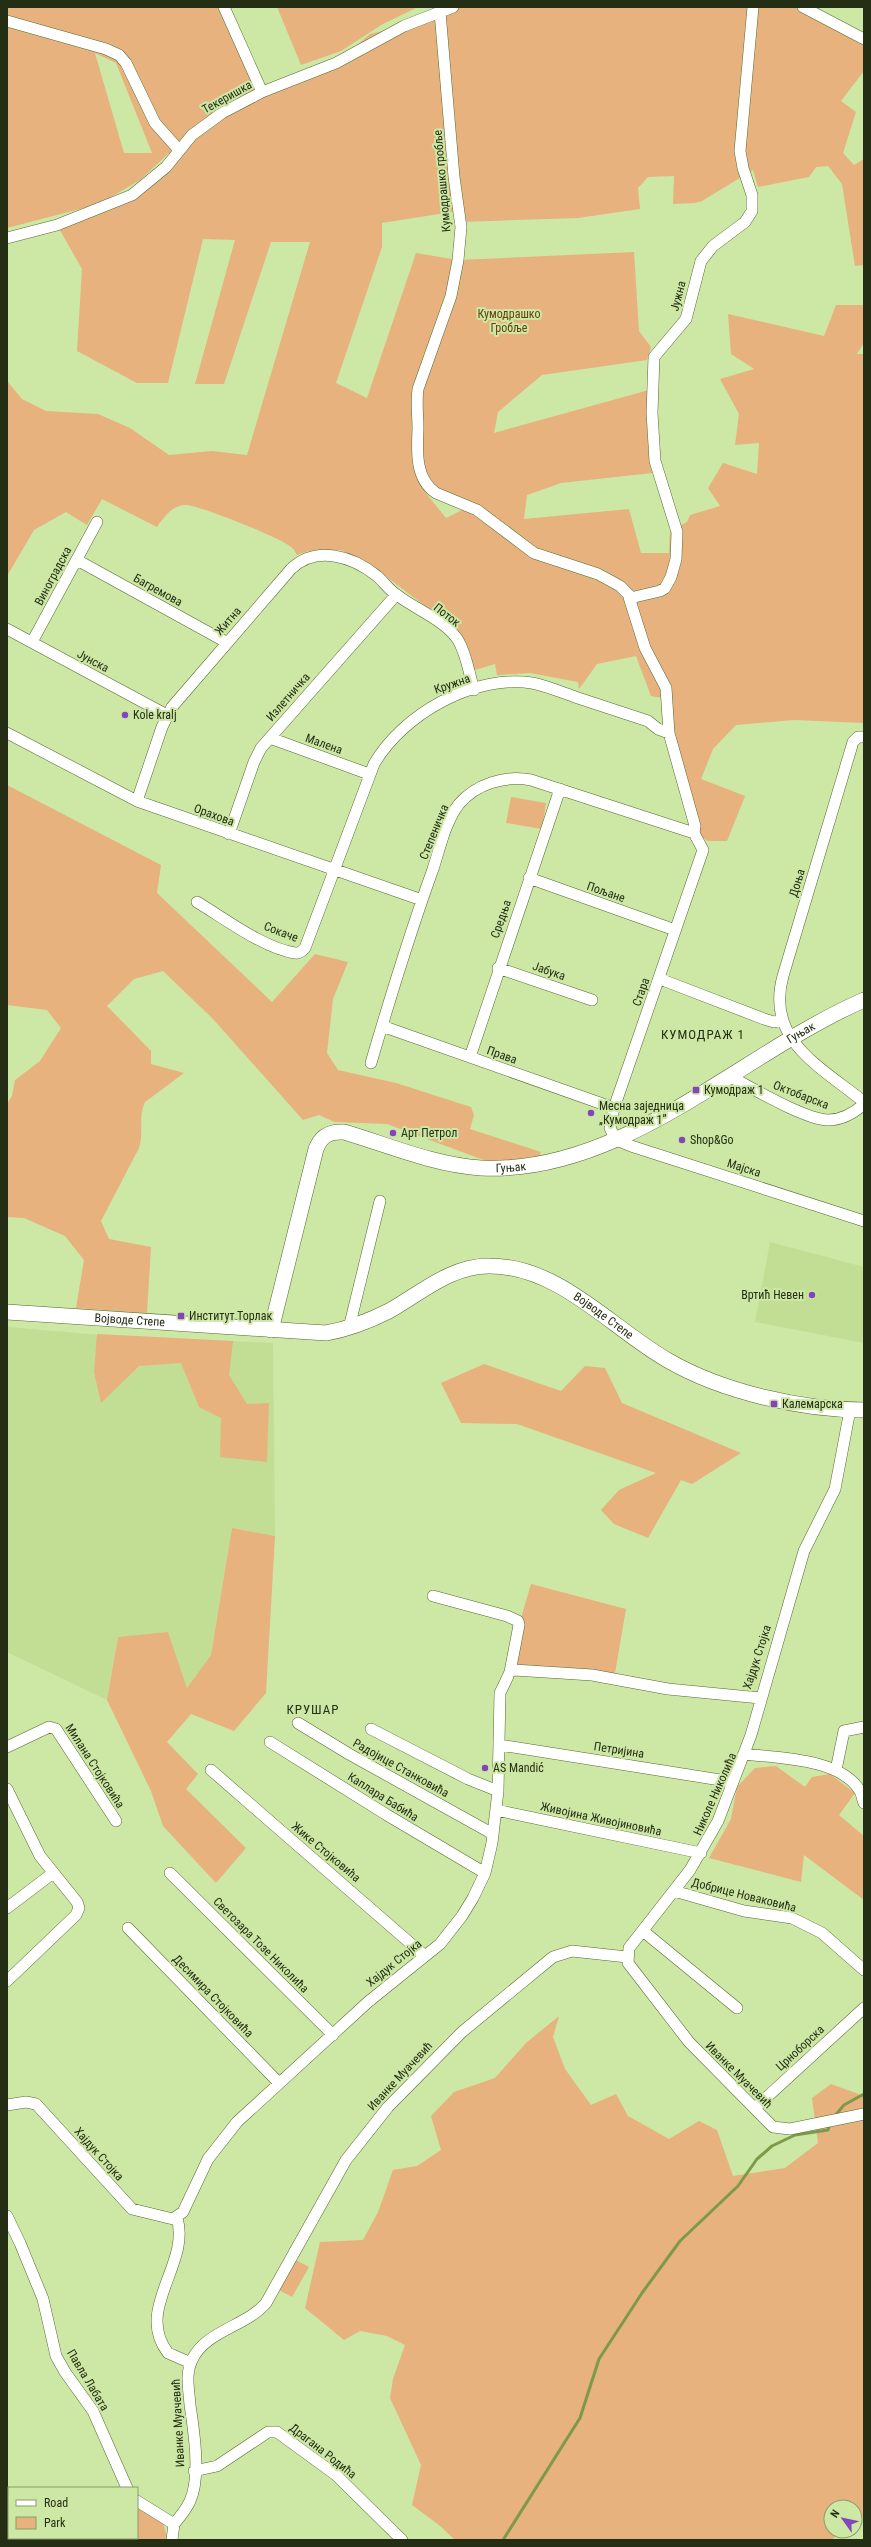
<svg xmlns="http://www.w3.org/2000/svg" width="871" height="2547" viewBox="0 0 871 2547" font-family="'Roboto Condensed',sans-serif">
<rect width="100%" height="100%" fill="#cde7a5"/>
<path fill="#c2de95" d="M770,1242L864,1267V1343L755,1322Z
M8,1327L88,1334L273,1343L275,1536L232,1528L211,1655L187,1688L168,1633L118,1637L107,1700L7,1652Z"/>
<path fill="#e7b27d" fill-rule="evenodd" d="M7,7H224L262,92L336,63L370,34L404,26L453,7H803L864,39V71L841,101L856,112L843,153L854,165L864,159V265L855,266L842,184L828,166L816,167L809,177L758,187L753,170L702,201L695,203L673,204L674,176L648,177L638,188L640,209L578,218L460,222L458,211L382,223V247L336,383L367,398L416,253L458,260L634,252L639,331L651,347L647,360L542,375L498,412L494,433L649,390L652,473L561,483L527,495L524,519L629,509L641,553H669L670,531L687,522L690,515L720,506L708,488L723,463L757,474L759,443L735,445L739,414L720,379L754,369L731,354L728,314L824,336L836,305H864V343L857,354H864V723L794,720L736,725L713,749L701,779L745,796L727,841H708L700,836L672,748L668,699L651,696L636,656L597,664L579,689L578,682L530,673L497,675L495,664L475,670L477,679L473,680L470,655L460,632L372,566L341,550L308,551L297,555C296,553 294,549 292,548C285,539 200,506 187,505C173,504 164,517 157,527L102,499L87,525L66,512L34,530L7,576V381L22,399L46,411L98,414L130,428L169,455L212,451L247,455L310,242H271L224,384H195L235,240L203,239L168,383H137L77,351L82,269L57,225L132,195L178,151L168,154L140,180L99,204L7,228ZM95,53L116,63L152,153H124ZM419,468L436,493L481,506L464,509L446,518L425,492Z
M277,7H418L383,24L341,51L301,65Z
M7,785L161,865L157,893L272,1002L315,954L348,962L333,999L327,1053L338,1070L396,1083L471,1107L474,1115L470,1129L541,1152L537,1160L489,1162L387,1124L335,1122L319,1115L303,1120L213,1019L163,971L134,979L107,1006L151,1051V1064L184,1073L145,1102C138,1116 144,1133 139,1148L101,1221L109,1239L151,1247L147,1313L76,1308L84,1260L65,1236L24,1218L7,1217V1104L12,1096L15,1080L40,1061L61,1028L47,1010L7,1005Z
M511,797L546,803L542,829L506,823Z
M97,1334L233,1341L229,1375L247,1404L269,1403L267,1462L220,1457L221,1418L199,1407L181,1363L139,1366L101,1403L94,1372Z
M484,1364L561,1391L585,1366L605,1368L622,1403L741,1453L692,1484L681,1480L648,1538L614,1524L601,1510L619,1490L656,1473L517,1424L461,1423L441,1383Z
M232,1528L275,1536L266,1693L234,1731L191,1714L167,1742L198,1774L186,1789L246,1848L216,1883L163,1826L151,1791L107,1700L118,1637L168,1632L187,1688L211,1655Z
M531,1584L626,1609L614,1679L514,1670L519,1625Z
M776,1766L805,1787L812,1777L830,1774L855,1793L839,1815L864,1836V1900L804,1855L801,1882L709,1858L731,1819L737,1787L755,1768Z
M559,2016L553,2037L565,2069L591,2105L616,2094L628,2116L669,2139L699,2121L717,2130L733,2176L785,2168L818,2143L812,2098L831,2084L864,2096V2516L855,2523V2507H831V2531H845L831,2540H455L439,2525L412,2505L421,2465L390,2398L393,2379L405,2345L387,2336L360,2331L344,2340L305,2308L320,2242L363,2240L378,2212L393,2170L417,2166L441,2150L431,2116L454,2092L495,2078L526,2043Z
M294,2259L309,2267L292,2297L277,2289Z
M137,2506L163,2523L168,2540H28L30,2538H137Z"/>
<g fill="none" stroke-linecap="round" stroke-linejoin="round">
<path stroke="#7d9a49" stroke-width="3" d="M834,2117L844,2105L864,2094
M503,2540L580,2418L599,2359L642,2293L680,2241L738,2186L757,2159L772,2146L795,2135L828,2130L830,2124"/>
<g stroke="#556a2d" stroke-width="12">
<path id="street" d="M224,7L262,92
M803,7L864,39
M440,12L454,177L461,227L458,260L451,296L418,389C416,403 418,415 418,429C417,451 415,479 436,493L477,510L534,553L598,574L620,586L628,594L645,648L666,688L669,733L695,826L694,833L703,850L614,1108L610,1128L616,1140L631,1146L864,1221
M7,21L106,49L119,55L126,63L155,123L179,150
M7,238L57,225L132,195L166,167L192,135L222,113L262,92L336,63L404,26L453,7
M77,560L226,642
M630,598L660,591L665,588L671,577L676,559L677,532L655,461L652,413L654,357L686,319L701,261L713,246L745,222L752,211V195L743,168L740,151L753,7
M7,629L167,715
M32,642L97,522
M7,733L137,801L422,900
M864,737H858L853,742L783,976C765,1040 821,1067 864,1102
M270,738L369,774
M137,801L162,727L172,707L291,569C316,545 352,556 377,576C384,582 389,590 397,595C415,609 445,620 458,640C467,655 469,674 474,690
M229,834L254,762L261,748L396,595
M529,878L675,930
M197,902C224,918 263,948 295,953C299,954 302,951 305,948L374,764C403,714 474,674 532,683C547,686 561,692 575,697C600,705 624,713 648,721L658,729L669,733
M498,968L592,1000
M660,979L764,1019L774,1022L782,1020
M382,1026L614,1108
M470,1057L560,789
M371,1063C390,998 410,933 433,869C440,848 445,822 459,804C476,784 505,775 531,780L694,833
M729,1076C752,1088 804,1119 828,1120C842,1120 854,1113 864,1104
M349,1328L380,1201
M850,1410L835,1489L804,1551L751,1735L718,1821L690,1870L629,1948L628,1963L689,2042L773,2127L790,2129L864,2114
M510,1672L514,1670L592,1675L668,1689L760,1698
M298,1723L349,1754L493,1834
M371,1729L468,1779L498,1791
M270,1742L387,1815L485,1873
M500,1745L733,1782
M7,1747L49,1727L56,1729L116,1821
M744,1754C777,1758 841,1758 860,1791C862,1794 862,1799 864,1803
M211,1770L425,1956
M836,1770L844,1731L864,1727
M7,1789L40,1856L77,1902L79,1908L76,1915L7,1981
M496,1810L701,1853
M170,1873L333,2035
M674,1891L744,1911L792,1918L822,1933L864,1970
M7,1908L53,1873
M128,1928L279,2083
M643,1931L737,2008
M7,2105L26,2102L36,2104L132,2209L173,2219L183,2212L208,2159L237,2122L368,2002L440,1944L462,1916L473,1898L485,1873L492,1843L498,1791L500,1693L510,1672L519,1625L518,1621L507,1616L433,1596
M755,2108L864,2008
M7,2216L20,2243L43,2299L56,2356L65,2372L93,2411L127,2488
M177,2218C191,2264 134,2309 168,2353L191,2363
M194,2471L217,2466L268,2432H277L336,2475L402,2540
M137,2501L174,2524L172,2540
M174,2524C180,2517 186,2510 190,2501C201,2477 194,2431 190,2405C189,2390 185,2374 192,2360C205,2331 247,2326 266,2303L346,2160L388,2107L462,2032L553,1957L572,1951L627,1957"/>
</g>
<g stroke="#556a2d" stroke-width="16">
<g id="secondary">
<path id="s1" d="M7,1312L326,1333C349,1329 369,1321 389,1311C421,1293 452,1265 490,1266C560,1266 612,1329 669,1361C723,1392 802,1410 864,1410"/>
<path id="s2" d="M271,1330L316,1149C321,1136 329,1131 344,1132C388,1145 434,1165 481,1168C623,1175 740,1054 864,1000"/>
</g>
</g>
<use href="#street" stroke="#fff" stroke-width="11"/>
<use href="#secondary" stroke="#fff" stroke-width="15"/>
</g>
<g fill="#8445ba" stroke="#cde7a5" stroke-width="1.5">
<circle cx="125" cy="715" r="4"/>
<rect x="692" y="1086" width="8" height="8" rx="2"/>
<circle cx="591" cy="1113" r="4"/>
<circle cx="393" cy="1133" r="4"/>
<circle cx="682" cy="1140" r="4"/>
<circle cx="812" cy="1295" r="4"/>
<rect x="177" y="1312" width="8" height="8" rx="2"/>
<rect x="770" y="1400" width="8" height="8" rx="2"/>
<circle cx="485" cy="1768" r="4"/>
</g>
<g text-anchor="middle" stroke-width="4" stroke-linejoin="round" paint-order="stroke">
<g font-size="12" fill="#242e14" stroke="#cde7a5">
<text transform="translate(227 97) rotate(-29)" y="4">Текеришка</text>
<text transform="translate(442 181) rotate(-95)" y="4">Кумодрашко гробље</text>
<text transform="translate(678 296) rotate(-75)" y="4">Јужна</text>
<text transform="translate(53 576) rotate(-62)" y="4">Виноградска</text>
<text transform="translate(158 590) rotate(29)" y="4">Багремова</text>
<text transform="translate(447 615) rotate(38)" y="4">Поток</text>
<text transform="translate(228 621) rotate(-49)" y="4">Житна</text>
<text transform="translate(93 661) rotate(28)" y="4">Јунска</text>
<text transform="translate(452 684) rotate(-19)" y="4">Кружна</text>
<text transform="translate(288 697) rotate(-49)" y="4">Излетничка</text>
<text transform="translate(324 744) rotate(20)" y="4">Малена</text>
<text transform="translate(214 815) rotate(20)" y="4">Орахова</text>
<text transform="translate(434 832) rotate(-68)" y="4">Степеничка</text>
<text transform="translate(797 883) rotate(-73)" y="4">Доња</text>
<text transform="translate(606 892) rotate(19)" y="4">Пољане</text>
<text transform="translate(501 919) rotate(-71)" y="4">Средња</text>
<text transform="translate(281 932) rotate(21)" y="4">Сокаче</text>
<text transform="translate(549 971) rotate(19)" y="4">Јабука</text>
<text transform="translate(641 992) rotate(-71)" y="4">Стара</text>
<text dy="4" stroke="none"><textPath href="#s2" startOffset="717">Гуњак</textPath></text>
<text transform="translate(502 1055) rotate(20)" y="4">Права</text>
<text transform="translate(801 1095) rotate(21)" y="4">Октобарска</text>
<text dy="4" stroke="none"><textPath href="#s2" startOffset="394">Гуњак</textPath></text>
<text transform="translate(744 1168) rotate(18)" y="4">Мајска</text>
<text dy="4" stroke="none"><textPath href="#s1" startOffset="625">Војводе Степе</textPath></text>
<text dy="4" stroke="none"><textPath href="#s1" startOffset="123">Војводе Степе</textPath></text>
<text transform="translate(757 1657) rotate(-72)" y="4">Хајдук Стојка</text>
<text transform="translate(619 1750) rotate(9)" y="4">Петријина</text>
<text transform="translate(95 1766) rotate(57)" y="4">Милана Стојковића</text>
<text transform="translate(401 1768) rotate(29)" y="4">Радојице Станковића</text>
<text transform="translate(715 1794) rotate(-66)" y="4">Николе Николића</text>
<text transform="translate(383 1797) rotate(32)" y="4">Каплара Бабића</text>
<text transform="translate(601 1819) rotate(12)" y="4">Живојина Живојиновића</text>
<text transform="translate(326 1852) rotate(40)" y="4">Жике Стојковића</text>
<text transform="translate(744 1895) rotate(14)" y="4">Добрице Новаковића</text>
<text transform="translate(261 1945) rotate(45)" y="4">Светозара Тозе Николића</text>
<text transform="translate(394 1963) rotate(-39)" y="4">Хајдук Стојка</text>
<text transform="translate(213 1996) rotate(46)" y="4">Десимира Стојковића</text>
<text transform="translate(800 2048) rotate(-43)" y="4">Црноборска</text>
<text transform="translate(739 2075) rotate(45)" y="4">Иванке Муачевић</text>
<text transform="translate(400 2076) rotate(-47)" y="4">Иванке Муачевић</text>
<text transform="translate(99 2154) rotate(48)" y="4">Хајдук Стојка</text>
<text transform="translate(88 2380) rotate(59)" y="4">Павла Лабата</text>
<text transform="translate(178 2423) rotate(-93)" y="4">Иванке Муачевић</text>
<text transform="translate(323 2451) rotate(38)" y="4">Драгана Родића</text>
</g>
<g font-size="12" fill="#683e09" stroke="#cde7a5">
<text x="509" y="318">Кумодрашко<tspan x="509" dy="14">Гробље</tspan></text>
</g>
<g font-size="12" fill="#242e14" stroke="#cde7a5" text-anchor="start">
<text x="133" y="719">Kole kralj</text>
<text x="704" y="1094">Кумодраж 1</text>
<text x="599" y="1110">Месна заједница<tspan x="599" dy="14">„Кумодраж 1”</tspan></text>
<text x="401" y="1137">Арт Петрол</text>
<text x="690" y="1144">Shop&amp;Go</text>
<text x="804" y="1299" text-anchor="end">Вртић Невен</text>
<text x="189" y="1320">Институт Торлак</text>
<text x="782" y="1408">Калемарска</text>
<text x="493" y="1772">AS Mandić</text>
</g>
<g font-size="13" letter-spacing="1" fill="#242e14" stroke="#cde7a5">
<text x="703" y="1039">КУМОДРАЖ 1</text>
<text x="313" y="1714">КРУШАР</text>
</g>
</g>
<rect width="871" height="2547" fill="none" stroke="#242e14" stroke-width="16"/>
<rect x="8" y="2487" width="130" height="52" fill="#cde7a5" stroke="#899d6b"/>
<rect x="16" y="2500" width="20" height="6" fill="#ffffff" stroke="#899d6b"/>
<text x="44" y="2507" font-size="12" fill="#242e14">Road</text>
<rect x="16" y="2517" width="20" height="12" fill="#e7b27d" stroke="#899d6b"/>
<text x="44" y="2527" font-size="12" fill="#242e14">Park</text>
<g transform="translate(843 2519) rotate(303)"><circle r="19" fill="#cde7a5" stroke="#899d6b"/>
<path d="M0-3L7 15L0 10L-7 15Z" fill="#8445ba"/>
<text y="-6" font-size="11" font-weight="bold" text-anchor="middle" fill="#242e14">N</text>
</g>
</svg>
